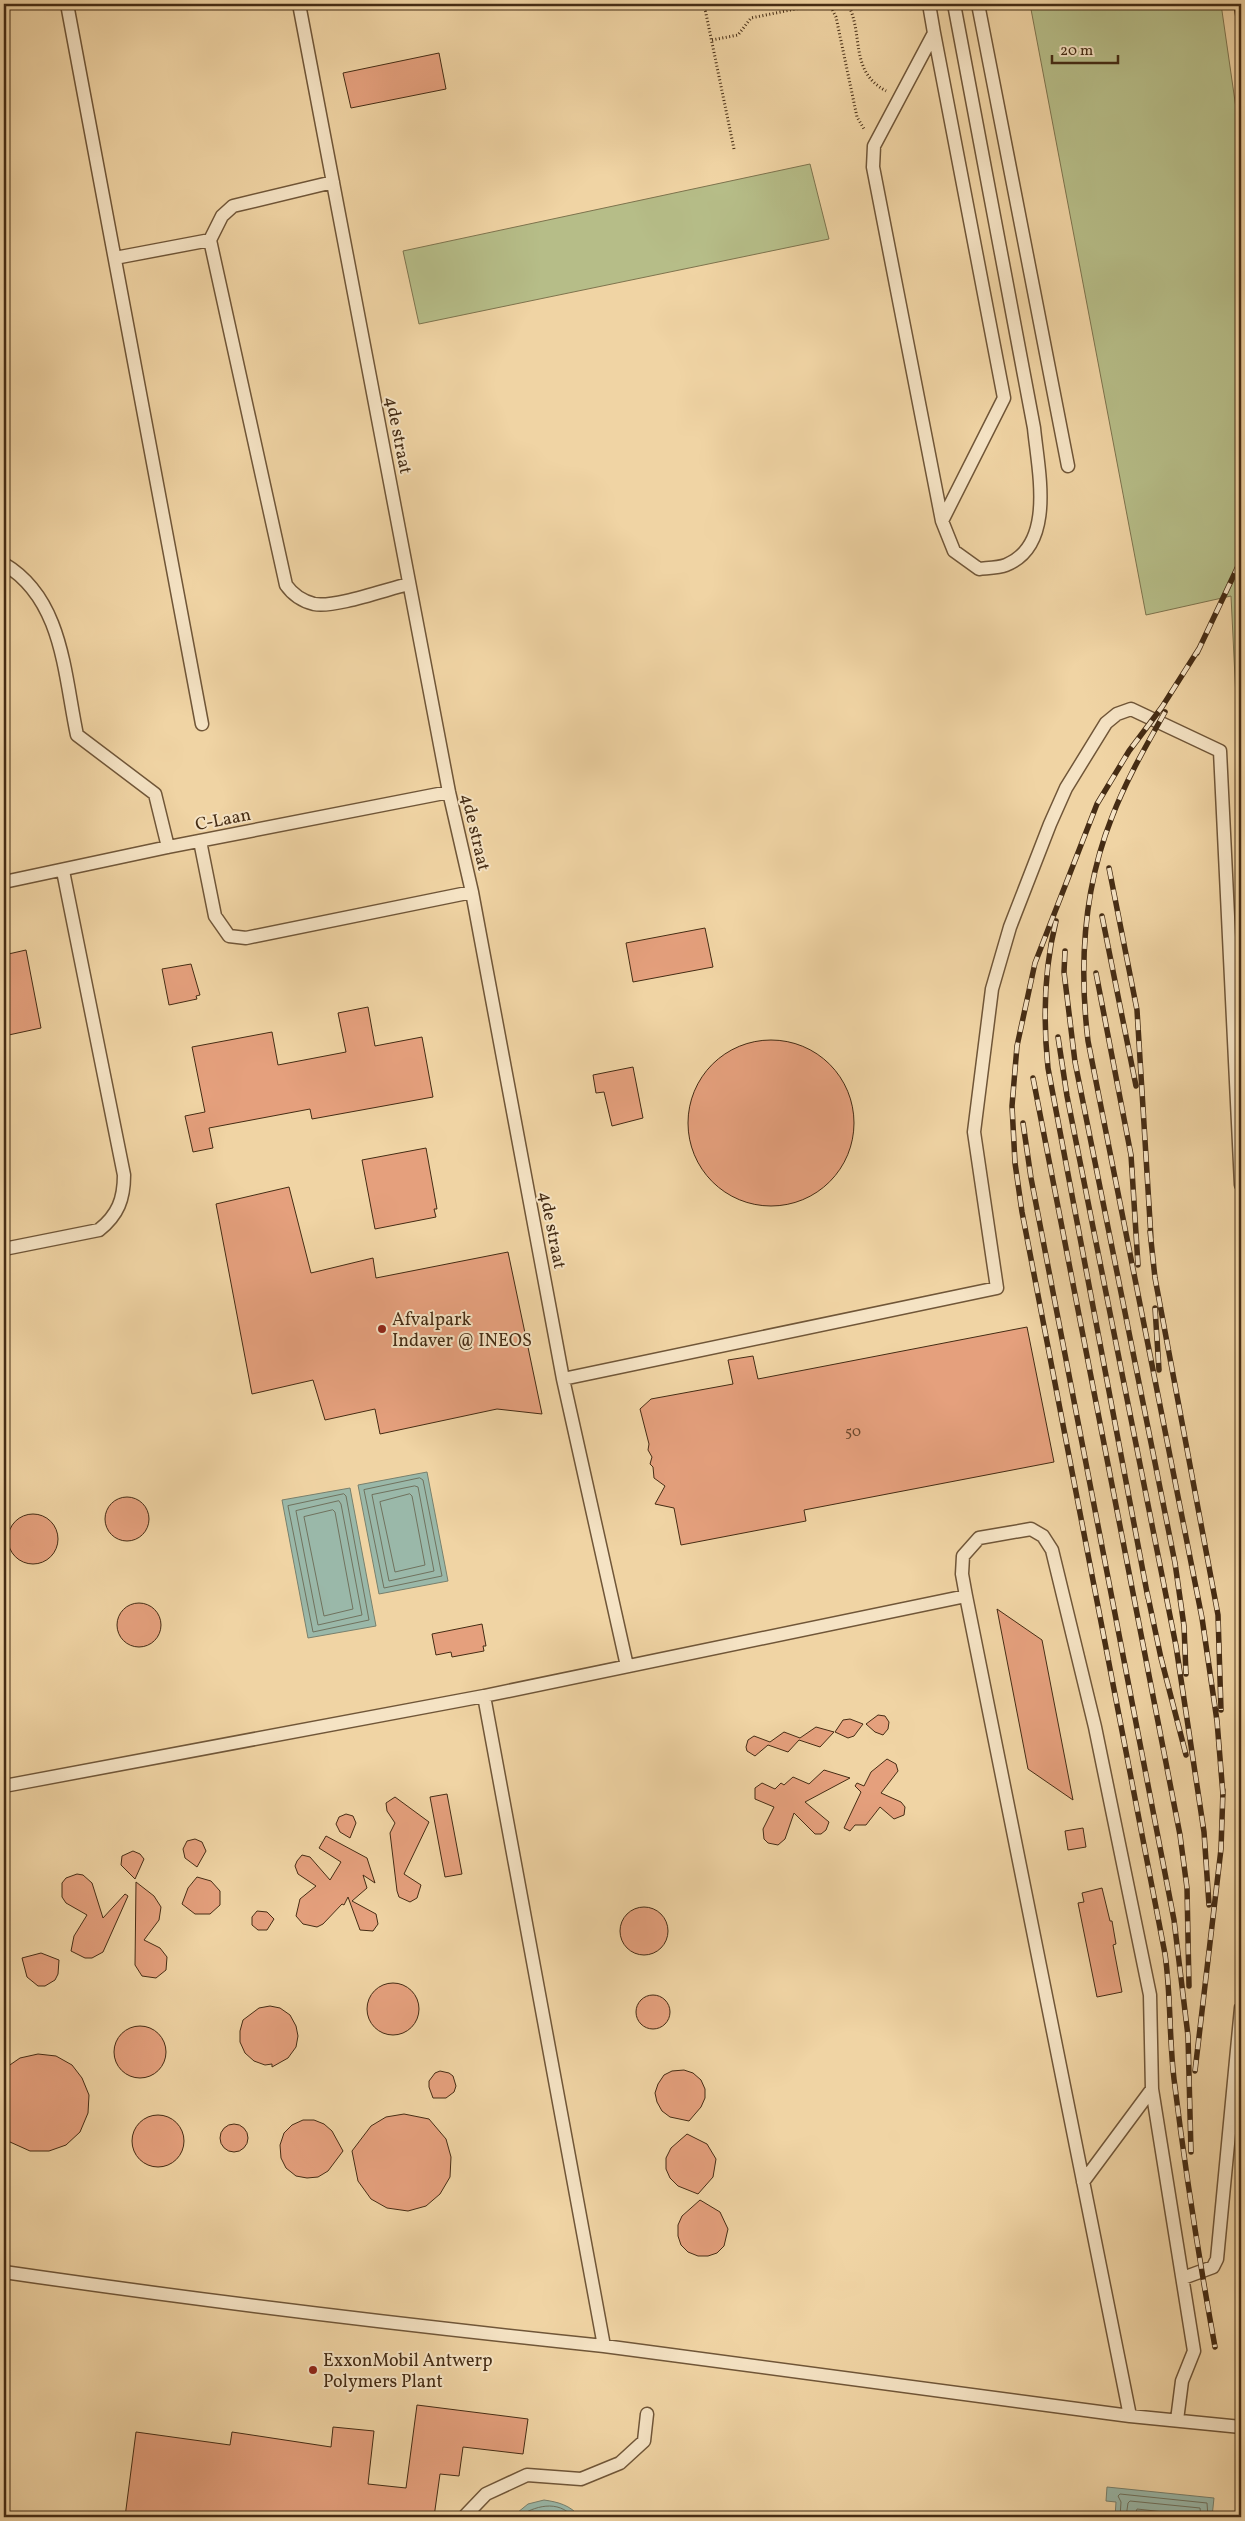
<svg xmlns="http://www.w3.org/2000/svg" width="1245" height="2521" viewBox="0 0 1245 2521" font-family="Vollkorn,serif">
<rect width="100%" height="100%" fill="#f0d4a4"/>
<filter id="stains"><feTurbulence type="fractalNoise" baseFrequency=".004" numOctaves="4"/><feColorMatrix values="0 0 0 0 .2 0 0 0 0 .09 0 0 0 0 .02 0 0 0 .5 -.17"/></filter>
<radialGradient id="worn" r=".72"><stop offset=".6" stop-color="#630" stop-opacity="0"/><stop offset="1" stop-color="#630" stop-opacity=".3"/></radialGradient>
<path fill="#b6bd88" stroke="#7e744e" d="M1030,4H1221L1241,143V800L1231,596L1146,615Z
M810,164L829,239L419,324L403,251Z"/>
<path fill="#9ab8a9" stroke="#78806d" d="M427,1472L448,1581L379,1594L358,1485Z
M350,1488L376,1626L308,1638L282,1500Z
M1107,2487L1214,2498L1212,2517H1115L1116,2502L1106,2501Z
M544,2500C558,2502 570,2505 580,2517H512L528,2504Z"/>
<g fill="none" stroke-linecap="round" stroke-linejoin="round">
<path stroke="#70725e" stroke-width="1" d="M420,1478L423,1480L442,1576L384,1588L364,1490Z
M415,1486L418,1487L434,1571L389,1581L372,1495Z
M344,1494L346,1496L369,1620L313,1632L288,1506Z
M410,1494L412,1496L425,1565L395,1572L380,1502Z
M339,1501L341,1504L362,1615L318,1625L296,1511Z
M333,1510L335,1512L353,1609L324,1616L304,1517Z
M518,2517C534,2506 558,2499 573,2517
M1120,2517L1121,2502L1118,2496L1120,2494L1207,2503L1208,2517
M1126,2517L1128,2503L1130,2501L1200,2508L1201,2517
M1134,2517L1137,2509L1192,2515L1194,2517"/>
</g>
<path fill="#e5a07d" stroke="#452c14" d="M439,53L446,89L351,108L343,73Z
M705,928L713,967L633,982L626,943Z
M26,950L41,1028L4,1036V955Z
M191,964L200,995L196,996L197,999L169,1005L162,969Z
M368,1007L375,1046L422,1037L433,1097L312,1119L310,1109L209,1128L213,1148L193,1152L185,1116L205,1112L192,1047L272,1032L278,1065L346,1052L338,1013Z
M688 1123a83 83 0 1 1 166 0a83 83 0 1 1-166 0Z
M633,1067L643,1118L612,1126L604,1092L596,1093L593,1075Z
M426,1148L437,1209H434L436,1217L375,1229L362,1160Z
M289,1187L311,1273L373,1258L376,1278L508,1252L542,1414L497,1409L380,1434L375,1409L325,1420L313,1380L252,1394L216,1204Z
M1027,1327L1054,1462L804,1510L806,1521L681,1545L674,1508L655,1504L665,1486L654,1478L653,1467L650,1464L652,1457L648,1450L649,1444L640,1409L651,1399L733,1384L728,1360L753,1356L758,1379Z
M105 1519a22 22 0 1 1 44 0a22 22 0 1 1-44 0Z
M8 1539a25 25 0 1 1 50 0a25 25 0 1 1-50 0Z
M117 1625a22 22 0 1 1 44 0a22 22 0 1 1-44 0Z
M997,1609L1042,1640L1073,1800L1028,1769Z
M482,1624L486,1646H483L484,1651L452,1657L451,1652L436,1655L432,1634Z
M878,1715L885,1716L889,1722L888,1729L883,1735L875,1732L866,1724Z
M850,1719L863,1724L854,1736L848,1738L835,1732L843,1720Z
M816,1727L834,1732L820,1747L799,1740L788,1752L768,1745L755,1756L747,1751L746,1747L748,1740L754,1736L770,1742L784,1732L800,1738Z
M887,1759L896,1764L898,1771L881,1793L901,1802L905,1807L904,1815L894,1819L880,1807L866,1825H855L850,1831L844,1828L861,1792L855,1786L857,1783L864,1786L871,1772Z
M824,1770L850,1778L805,1802L829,1822L826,1830L821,1834H815L794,1813L785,1839L778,1845L768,1843L764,1839L763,1829L774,1807L755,1799V1788L762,1783L775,1789L781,1783L784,1785L793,1777L809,1784Z
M447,1794L462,1874L445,1877L430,1797Z
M395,1797L429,1822L404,1874L421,1885L417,1898L410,1902L399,1897L397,1891L390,1833L395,1823L387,1811L386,1803Z
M346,1814L353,1816L356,1823L350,1838L340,1832L336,1824L339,1817Z
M1083,1828L1086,1847L1068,1850L1065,1831Z
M326,1836L367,1858L375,1883L363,1875L367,1888L352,1901L376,1914L378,1924L373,1931L360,1930L348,1897L344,1905L342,1904L323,1924L317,1927L303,1924L296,1916L300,1899L316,1886L298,1874L295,1866L297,1861L302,1855L310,1857L330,1880L341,1862L319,1848Z
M195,1839L202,1842L206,1851L197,1867L185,1858L183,1849L187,1841Z
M133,1851L140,1854L144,1859L135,1879L121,1865L122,1856Z
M77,1874L83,1875L92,1883L103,1918L125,1894L128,1896L103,1952L92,1958H85L71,1951L74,1936L87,1915L66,1903L62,1897V1883L66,1878Z
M197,1877L211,1881L220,1891V1905L210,1914H195L182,1904L188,1888Z
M136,1882L154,1896L161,1907L159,1920L144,1940L160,1948L167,1957L166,1970L156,1978L142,1976L135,1965Z
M1102,1888L1110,1921H1112L1116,1944L1113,1945L1122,1992L1097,1997L1078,1903L1084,1902L1082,1893Z
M620 1931a24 24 0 1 1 48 0a24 24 0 1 1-48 0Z
M257,1911L267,1912L274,1919L267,1930H258L252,1925V1917Z
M41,1953L59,1960L58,1974L55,1980L45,1986H38L27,1977L22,1958Z
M367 2009a26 26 0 1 1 52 0a26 26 0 1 1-52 0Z
M636 2012a17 17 0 1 1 34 0a17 17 0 1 1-34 0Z
M270,2006L280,2008L290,2015L296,2026L298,2036L296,2047L288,2058L272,2067V2064L265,2065L254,2061L245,2053L240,2042V2031L243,2020L259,2008Z
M114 2052a26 26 0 1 1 52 0a26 26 0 1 1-52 0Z
M38,2054L56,2056L72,2065L82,2078L89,2095L88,2113L80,2132L66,2145L49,2151H30L10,2142L4,2135V2069L20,2058Z
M684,2070L693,2073L701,2080L705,2089V2098L701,2107L689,2121L670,2117L662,2111L657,2102L655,2093L658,2084L664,2075L672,2071Z
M440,2071L449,2073L453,2076L456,2086L454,2092L446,2098H433L429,2087V2081L435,2073Z
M404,2114L429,2119L446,2139L451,2157L450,2177L440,2194L426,2206L408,2211L387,2208L371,2199L358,2181L352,2151L371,2126L386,2117Z
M132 2141a26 26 0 1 1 52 0a26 26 0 1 1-52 0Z
M303,2120H314L324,2124L332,2131L343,2151L328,2171L318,2177L307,2178L296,2176L286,2168L281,2158L280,2145L284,2133L292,2125Z
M220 2138a14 14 0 1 1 28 0a14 14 0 1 1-28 0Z
M687,2134L707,2144L716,2159L713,2177L698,2194L678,2186L670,2178L666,2169V2158L671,2148Z
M700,2200L720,2212L728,2229L724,2246L717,2253L708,2256H698L688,2252L681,2245L678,2236V2225L682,2216Z
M417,2405L528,2419L523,2454L463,2447L459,2476L440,2474L434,2517H125L136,2432L230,2445L232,2432L331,2447L333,2427L374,2431L368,2484L406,2488Z"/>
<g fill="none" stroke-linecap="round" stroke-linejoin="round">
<g stroke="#705638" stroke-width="15">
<path id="service" d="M67,4L202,724
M299,4L449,792L472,892L563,1379L627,1666
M929,4L934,33L874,146L873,167L942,521L954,551L979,569C987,568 998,568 1006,565C1056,545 1038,470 1034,428L954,4
M978,4L1068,466
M934,33L1004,398L942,521
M210,240L286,585C293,595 302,601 314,604C335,608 387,589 409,584
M115,258L210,240L222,216L233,206L333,182
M4,564C63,599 64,674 77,735L155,794L168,847
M200,841L215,916L229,936L246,938L472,892
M4,882L168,847L449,792
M4,1249L99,1230C118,1215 124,1199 124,1175L63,871
M563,1379L997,1288L974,1132L992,989L1010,927L1050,824L1066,788L1106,723L1117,714L1131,709L1220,751L1241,1185
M966,1596L962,1574L963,1556L979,1538L1031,1529L1043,1536L1052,1550L1095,1727L1150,1995L1152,2089
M484,1696L966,1596L1130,2416L604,2346
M4,1786L484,1696L604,2346C403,2325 203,2301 4,2272
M1083,2182L1152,2089L1194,2351L1182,2381L1177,2420
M1183,2278L1213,2267L1217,2259L1241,2008
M1130,2416L1241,2427
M464,2517L486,2494L527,2475L581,2479L620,2463L644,2441L647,2414"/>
</g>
<path stroke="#452c14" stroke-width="3" stroke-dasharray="1 2.5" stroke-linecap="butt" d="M704,4L734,149
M824,4L832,9L836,17L857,117L864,129
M848,4C864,35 849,71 886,91
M705,9L736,4
M712,40L738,35L751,18L820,4"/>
<use href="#service" stroke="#f5e3c4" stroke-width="12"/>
<g stroke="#452c14" stroke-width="5.5">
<path id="rail" d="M1236,4L1241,38
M1200,647L1162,707L1129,751L1097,804L1035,963L1017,1046L1012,1106L1015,1163L1022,1212L1165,1954C1171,1995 1169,2038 1174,2079C1185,2169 1199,2259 1215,2347
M1197,653L1241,560
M1165,712C1146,746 1126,780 1112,817C1084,887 1079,966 1088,1041L1202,1618L1217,1721L1223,1795
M1109,868L1137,1010L1151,1238
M1102,916L1136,1086
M1056,921C1044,969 1043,1020 1048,1068L1148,1598
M1065,951L1064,972L1075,1062L1175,1563L1184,1626L1186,1674
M1096,973L1131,1155L1138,1265
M1058,1037L1067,1096L1176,1646L1204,1832L1209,1905
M1033,1078L1180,1835L1187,1888L1189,1986
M1023,1123L1031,1178L1174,1920L1188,2036L1191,2152
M1150,1231L1155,1278L1218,1615L1221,1710
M1155,1308L1159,1370
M1147,1592L1161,1658L1186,1755
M1195,2071L1221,1849L1223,1790"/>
</g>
<use href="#rail" stroke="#f5e3c4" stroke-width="4" stroke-dasharray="11" stroke-linecap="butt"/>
</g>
<g fill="#8f2418" stroke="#f5e3c4" stroke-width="2">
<circle cx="382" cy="1329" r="5"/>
<circle cx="313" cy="2370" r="5"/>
</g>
<g text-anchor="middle" stroke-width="4" stroke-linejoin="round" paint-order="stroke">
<g font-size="15" fill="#6d492e">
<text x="853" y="1436">50</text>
</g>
<g font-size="18" fill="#452c14" stroke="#f5e3c4">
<text transform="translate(399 435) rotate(79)" y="6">4de straat</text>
<text transform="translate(223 819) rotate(-11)" y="6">C-Laan</text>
<text transform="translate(476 832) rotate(77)" y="6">4de straat</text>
<text transform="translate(553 1230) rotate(79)" y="6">4de straat</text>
</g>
<g font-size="18" fill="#452c14" stroke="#f5e3c4" text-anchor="start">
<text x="392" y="1325">Afvalpark<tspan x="392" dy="21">Indaver @ INEOS</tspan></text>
<text x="323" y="2366">ExxonMobil Antwerp<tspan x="323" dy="21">Polymers Plant</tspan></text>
</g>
</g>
<rect width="1245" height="2521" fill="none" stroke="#f0d4a4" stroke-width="20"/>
<rect x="5" y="5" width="1235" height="2511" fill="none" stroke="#452c14" stroke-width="2.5"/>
<rect x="10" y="10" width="1225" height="2501" fill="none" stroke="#452c14"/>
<path d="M1052 55v8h66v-8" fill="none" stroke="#452c14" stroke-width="2.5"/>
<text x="1060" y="55" font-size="15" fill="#452c14" stroke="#f5e3c4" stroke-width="4" paint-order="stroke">20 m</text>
<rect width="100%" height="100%" filter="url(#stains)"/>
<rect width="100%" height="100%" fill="url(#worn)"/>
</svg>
